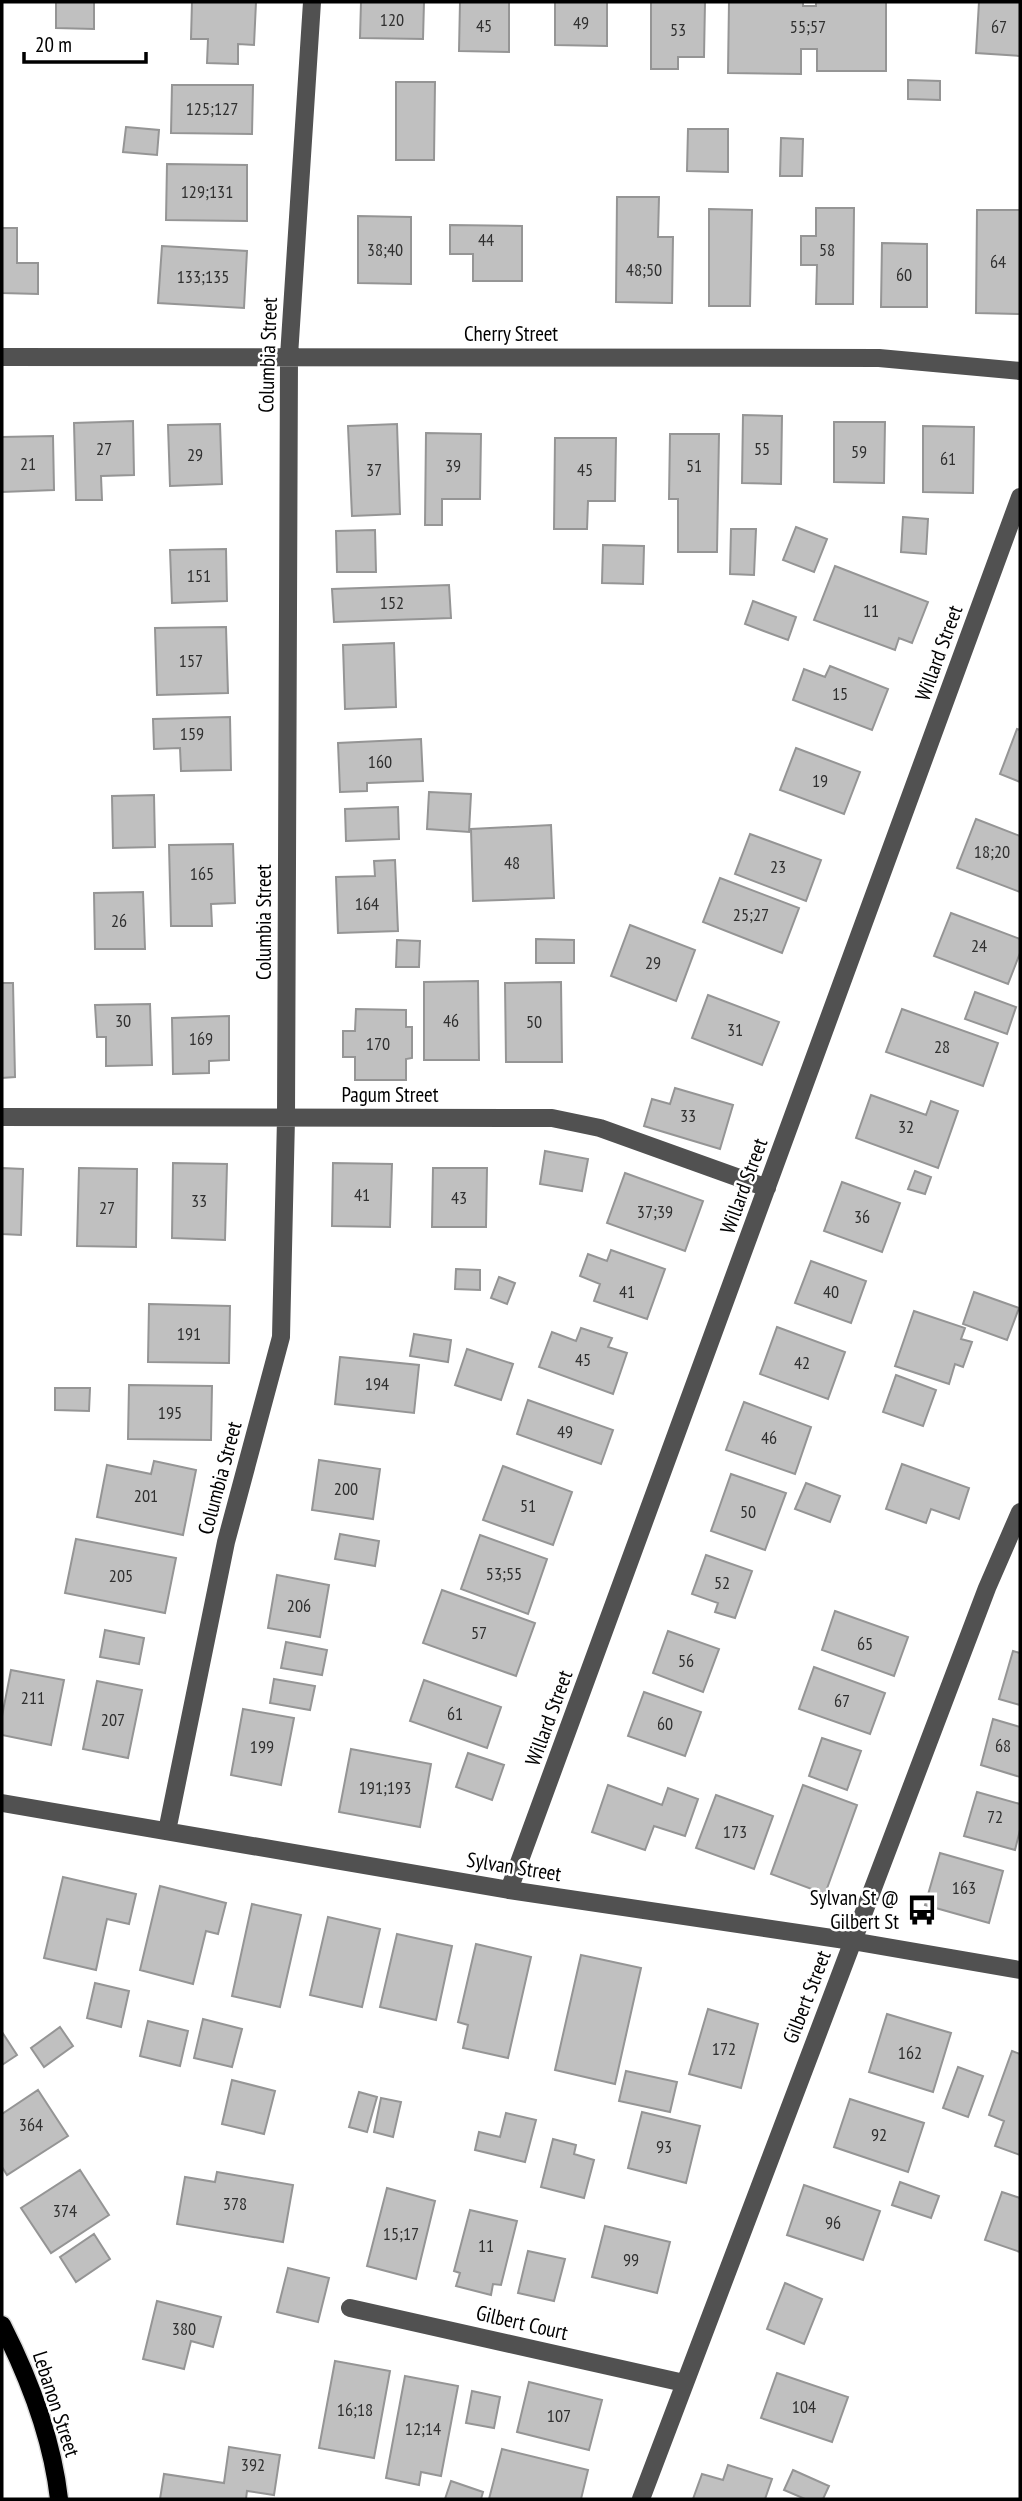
<svg xmlns="http://www.w3.org/2000/svg" width="1022" height="2501" viewBox="0 0 1022 2501" font-family="'PT Sans Narrow',sans-serif">
<rect width="100%" height="100%" fill="#fff"/>
<path fill="#c0c0c0" stroke="#959595" stroke-width="2" d="M56,2H94V29L56,28Z
M192,2H256L254,45L238,44V64L207,63L208,39H191Z
M361,2H424L423,39L360,38Z
M460,2H509V52L459,51Z
M555,2H607V46L555,45Z
M651,2H705L704,57H678V69H651Z
M729,2H803V6H816V2H886V71H817V49H801V74L728,73Z
M979,2H1020V56L976,53Z
M908,80L940,81V100L908,99Z
M396,82H435L434,160H396Z
M172,85H253L252,134L171,133Z
M126,127L159,130L157,155L123,152Z
M688,129H728V172L687,171Z
M781,138L803,139L802,176H780Z
M167,164L247,165V221L166,220Z
M617,197H659L658,237H673L672,303L616,302Z
M816,208H854L853,304H816L817,265H801V236H816Z
M709,209L752,210L750,306H709Z
M977,210H1020V314L976,313Z
M358,216L411,217V284L358,283Z
M450,225L522,226V281H473V254H450Z
M2,228H17V263H38V294L2,293Z
M882,243L927,244V307H881Z
M162,246L247,251L244,308L158,303Z
M743,415L782,416L781,484L742,483Z
M133,421L134,475L101,476L102,500H76L74,423Z
M834,422H885L884,483L834,482Z
M220,424L222,484L170,486L168,425Z
M397,424L400,514L352,516L348,426Z
M923,426L974,427L973,493L923,492Z
M426,433L481,434L480,499H442V525H425Z
M670,434H719L717,552H678V499H669Z
M53,436L54,490L2,492V437Z
M555,438H616L615,501H588L587,529H554Z
M903,517L928,519L926,554L901,552Z
M796,527L827,539L814,572L783,560Z
M731,529H756L754,575L730,574Z
M375,530L376,572H337L336,531Z
M603,545L644,546L643,584L602,583Z
M226,549L227,601L172,603L170,550Z
M835,566L928,602L912,643L899,638L895,650L814,620Z
M449,585L451,618L334,622L332,589Z
M753,601L796,617L788,640L745,624Z
M226,627L228,693L157,695L155,628Z
M394,643L396,707L345,709L343,645Z
M830,666L888,689L872,730L793,700L804,669L825,677Z
M230,717L231,770L181,771L180,748L154,749L153,719Z
M1017,729L1020,730V782L1000,774Z
M421,739L423,781L367,783V791L340,792L338,743Z
M796,748L860,772L844,814L780,790Z
M429,792L471,794L469,832L427,829Z
M154,795L155,847L113,848L112,796Z
M398,807L399,839L346,841L345,809Z
M976,819L1020,836V892L957,868Z
M551,825L554,898L473,901L471,829Z
M750,834L821,860L806,901L735,874Z
M233,844L235,903L211,904L212,926H171L169,845Z
M395,860L398,931L338,933L336,877L375,876L374,861Z
M720,878L799,908L782,953L703,922Z
M143,892L145,949H95L94,893Z
M951,913L1020,939V953L1008,984L934,956Z
M630,925L695,950L676,1001L611,976Z
M536,939L574,940V963H536Z
M397,940L420,941L419,967H396Z
M478,981L479,1060H424V982Z
M561,982L562,1062H506L505,983Z
M2,983H13L15,1077L2,1078Z
M975,992L1016,1007L1007,1034L965,1019Z
M708,995L779,1022L762,1065L692,1038Z
M150,1004L152,1065L106,1066V1037H97L95,1005Z
M356,1009L406,1010V1027H412V1058L406,1059V1080H355V1057H343V1031H355Z
M902,1009L998,1043L983,1086L886,1052Z
M229,1016V1060L209,1061V1073L173,1074L172,1018Z
M675,1088L733,1105L720,1149L644,1126L652,1099L670,1104Z
M871,1095L926,1115L931,1101L958,1111L938,1168L856,1138Z
M545,1151L588,1159L582,1191L540,1184Z
M173,1163L227,1164L225,1240L172,1238Z
M333,1163L392,1164L390,1227L332,1226Z
M2,1168L23,1169L21,1235L2,1234Z
M79,1168L137,1169L136,1247L77,1246Z
M433,1168H487L486,1227H432Z
M915,1171L931,1177L925,1194L908,1189Z
M625,1173L703,1201L685,1251L607,1223Z
M842,1182L900,1203L882,1252L824,1231Z
M611,1250L665,1269L647,1319L594,1301L600,1284L580,1276L588,1254L607,1261Z
M811,1261L866,1281L851,1323L795,1303Z
M456,1269L480,1270V1290L455,1289Z
M499,1277L515,1283L507,1304L491,1298Z
M974,1292L1019,1308L1007,1340L963,1324Z
M149,1304L230,1306L229,1363L148,1362Z
M914,1311L965,1328L961,1339L972,1342L963,1367L955,1364L949,1384L895,1366Z
M777,1327L845,1352L828,1399L760,1374Z
M581,1328L612,1338L608,1347L627,1353L613,1394L539,1367L552,1332L576,1341Z
M414,1334L451,1340L448,1362L410,1356Z
M467,1349L513,1364L501,1400L455,1385Z
M340,1357L419,1365L414,1413L335,1404Z
M896,1375L936,1390L923,1426L883,1412Z
M129,1385L212,1386L211,1440L128,1439Z
M55,1388H90L89,1411L55,1410Z
M528,1400L613,1430L601,1464L517,1434Z
M744,1402L811,1427L795,1474L726,1450Z
M319,1460L380,1469L373,1519L312,1510Z
M154,1461L196,1470L183,1535L97,1517L107,1465L151,1474Z
M902,1464L969,1488L959,1519L931,1509L926,1523L886,1509Z
M503,1466L572,1492L553,1545L483,1520Z
M731,1474L786,1493L765,1550L711,1531Z
M806,1483L840,1496L830,1522L795,1509Z
M340,1534L379,1541L375,1566L335,1559Z
M480,1535L547,1559L528,1614L461,1589Z
M76,1539L176,1558L165,1613L65,1593Z
M706,1555L752,1571L735,1618L715,1612L718,1603L692,1594Z
M277,1575L329,1585L320,1637L268,1628Z
M442,1590L535,1623L516,1676L423,1643Z
M835,1611L908,1637L894,1676L822,1650Z
M105,1630L144,1638L139,1664L100,1657Z
M668,1631L719,1649L703,1692L653,1673Z
M286,1642L327,1650L322,1675L281,1668Z
M1013,1651L1020,1653V1705L999,1699Z
M814,1667L885,1693L870,1734L799,1709Z
M11,1670L64,1680L51,1745L2,1735V1716Z
M274,1679L315,1686L310,1710L270,1703Z
M424,1680L501,1707L487,1748L410,1721Z
M97,1681L142,1690L128,1758L83,1749Z
M644,1692L701,1712L685,1756L628,1736Z
M243,1709L294,1718L281,1785L231,1775Z
M993,1719L1020,1727V1777L981,1765Z
M822,1738L861,1751L847,1790L809,1776Z
M351,1749L431,1764L420,1827L339,1812Z
M468,1753L504,1765L492,1800L456,1787Z
M608,1785L662,1805L668,1788L698,1799L685,1836L654,1826L645,1850L592,1832Z
M803,1785L857,1805L825,1894L771,1874Z
M977,1792L1020,1804V1830L1015,1850L964,1836Z
M716,1795L773,1816L754,1869L696,1848Z
M940,1853L1003,1871L989,1923L925,1905Z
M63,1877L136,1894L129,1924L107,1919L96,1970L44,1958Z
M160,1886L226,1903L218,1934L206,1931L193,1984L140,1970Z
M252,1904L301,1915L280,2007L232,1996Z
M328,1917L380,1929L362,2007L310,1995Z
M397,1934L452,1946L436,2020L380,2007Z
M476,1944L531,1957L508,2058L463,2048L468,2025L458,2022Z
M581,1955L641,1968L615,2084L555,2070Z
M95,1983L129,1991L121,2027L87,2018Z
M708,2009L758,2024L741,2088L689,2074Z
M887,2014L951,2033L933,2092L869,2072Z
M203,2019L242,2029L232,2067L194,2058Z
M148,2021L188,2031L180,2066L140,2056Z
M60,2027L73,2046L44,2067L31,2048Z
M2,2032L17,2055L2,2065Z
M1012,2051L1020,2054V2155L995,2146L1004,2121L989,2115Z
M958,2067L983,2076L968,2117L943,2108Z
M626,2071L677,2082L670,2112L619,2101Z
M232,2080L275,2091L264,2134L222,2124Z
M38,2090L68,2136L7,2175L2,2167V2114Z
M359,2092L377,2097L367,2132L349,2127Z
M381,2098L401,2102L393,2137L374,2132Z
M850,2099L924,2123L908,2172L834,2147Z
M642,2112L700,2126L686,2183L628,2168Z
M506,2113L536,2120L525,2162L475,2150L479,2132L500,2137Z
M553,2139L576,2145L574,2154L594,2160L584,2198L541,2187Z
M80,2170L109,2215L51,2253L21,2208Z
M217,2172L293,2185L283,2242L177,2224L185,2177L215,2182Z
M900,2182L939,2196L931,2218L892,2205Z
M804,2185L880,2211L863,2260L787,2235Z
M387,2188L435,2201L416,2279L367,2266Z
M1002,2192L1020,2198V2252L985,2240Z
M470,2210L517,2221L501,2285L493,2284L491,2295L456,2286L460,2273L454,2271Z
M605,2226L670,2242L657,2293L592,2277Z
M94,2234L110,2259L76,2282L60,2257Z
M528,2251L565,2259L554,2301L518,2293Z
M288,2268L329,2278L318,2322L277,2312Z
M785,2283L822,2299L804,2344L767,2329Z
M157,2301L221,2317L213,2347L191,2341L184,2369L143,2359Z
M335,2361L390,2371L374,2458L319,2448Z
M777,2373L848,2397L832,2442L761,2418Z
M405,2376L458,2386L441,2476L421,2472L419,2485L386,2478Z
M529,2382L602,2400L589,2450L517,2432Z
M472,2391L500,2397L494,2428L466,2423Z
M229,2447L280,2455L274,2495L247,2491L246,2499H160L164,2474L224,2483Z
M502,2449L588,2470L581,2499H489Z
M728,2465L772,2479L765,2499H693L702,2474L723,2480Z
M793,2470L829,2486L823,2499H805L784,2490Z
M451,2481L483,2492L481,2499H445Z"/>
<g fill="none" stroke-linecap="round" stroke-linejoin="round">
<g stroke="#dbdbdb" stroke-width="21">
<path id="major" d="M2,2325C30,2380 52,2437 59,2499"/>
</g>
<path stroke="#515151" stroke-width="18" d="M2,357L879,358L1020,371
M2,1117L552,1118L600,1128L767,1188
M2,1803L509,1890L852,1941L1020,1970
M167,1831L226,1542L281,1337L286,1118L289,356L312,2
M509,1890L1020,497
M350,2308L684,2383
M641,2499L987,1588L1020,1512"/>
<use href="#major" stroke="#000" stroke-width="18"/>
</g>
<defs>
<g id="bus-bare" transform="scale(2.415)"><path d="M-5-6H5V4H4V6H2V4H-2V6H-4V4H-5ZM-3.5-4V0h7V-4ZM-3.5 1.2v1.5H-2V1.2ZM2 1.2v1.5H3.5V1.2Z" fill="#000" stroke="#fff" stroke-width="2.5" paint-order="stroke"/></g>
</defs>
<g fill-rule="evenodd">
<use href="#bus-bare" x="922" y="1910"/>
</g>
<g text-anchor="middle" stroke-width="5" stroke-linejoin="round" paint-order="stroke">
<g font-size="18" fill="#303030">
<text x="392" y="26">120</text>
<text x="581" y="29">49</text>
<text x="484" y="32">45</text>
<text x="808" y="33">55;57</text>
<text x="999" y="33">67</text>
<text x="678" y="36">53</text>
<text x="212" y="115">125;127</text>
<text x="207" y="198">129;131</text>
<text x="486" y="246">44</text>
<text x="385" y="256">38;40</text>
<text x="827" y="256">58</text>
<text x="998" y="268">64</text>
<text x="644" y="276">48;50</text>
<text x="904" y="281">60</text>
<text x="203" y="283">133;135</text>
<text x="104" y="455">27</text>
<text x="762" y="455">55</text>
<text x="859" y="458">59</text>
<text x="195" y="461">29</text>
<text x="948" y="465">61</text>
<text x="28" y="470">21</text>
<text x="453" y="472">39</text>
<text x="694" y="472">51</text>
<text x="374" y="476">37</text>
<text x="585" y="476">45</text>
<text x="199" y="582">151</text>
<text x="392" y="609">152</text>
<text x="871" y="617">11</text>
<text x="191" y="667">157</text>
<text x="840" y="700">15</text>
<text x="192" y="740">159</text>
<text x="380" y="768">160</text>
<text x="820" y="787">19</text>
<text x="992" y="858">18;20</text>
<text x="512" y="869">48</text>
<text x="778" y="873">23</text>
<text x="202" y="880">165</text>
<text x="367" y="910">164</text>
<text x="751" y="921">25;27</text>
<text x="119" y="927">26</text>
<text x="979" y="952">24</text>
<text x="653" y="969">29</text>
<text x="123" y="1027">30</text>
<text x="451" y="1027">46</text>
<text x="534" y="1028">50</text>
<text x="735" y="1036">31</text>
<text x="201" y="1045">169</text>
<text x="378" y="1050">170</text>
<text x="942" y="1053">28</text>
<text x="688" y="1122">33</text>
<text x="906" y="1133">32</text>
<text x="362" y="1201">41</text>
<text x="459" y="1204">43</text>
<text x="199" y="1207">33</text>
<text x="107" y="1214">27</text>
<text x="655" y="1218">37;39</text>
<text x="862" y="1223">36</text>
<text x="627" y="1298">41</text>
<text x="831" y="1298">40</text>
<text x="189" y="1340">191</text>
<text x="583" y="1366">45</text>
<text x="802" y="1369">42</text>
<text x="377" y="1390">194</text>
<text x="170" y="1419">195</text>
<text x="565" y="1438">49</text>
<text x="769" y="1444">46</text>
<text x="346" y="1495">200</text>
<text x="146" y="1502">201</text>
<text x="528" y="1512">51</text>
<text x="748" y="1518">50</text>
<text x="504" y="1580">53;55</text>
<text x="121" y="1582">205</text>
<text x="722" y="1589">52</text>
<text x="299" y="1612">206</text>
<text x="479" y="1639">57</text>
<text x="865" y="1650">65</text>
<text x="686" y="1667">56</text>
<text x="33" y="1704">211</text>
<text x="842" y="1707">67</text>
<text x="455" y="1720">61</text>
<text x="113" y="1726">207</text>
<text x="665" y="1730">60</text>
<text x="1003" y="1752">68</text>
<text x="262" y="1753">199</text>
<text x="385" y="1794">191;193</text>
<text x="995" y="1823">72</text>
<text x="735" y="1838">173</text>
<text x="964" y="1894">163</text>
<text x="724" y="2055">172</text>
<text x="910" y="2059">162</text>
<text x="31" y="2131">364</text>
<text x="879" y="2141">92</text>
<text x="664" y="2153">93</text>
<text x="235" y="2210">378</text>
<text x="65" y="2217">374</text>
<text x="833" y="2229">96</text>
<text x="401" y="2240">15;17</text>
<text x="486" y="2252">11</text>
<text x="631" y="2266">99</text>
<text x="184" y="2335">380</text>
<text x="804" y="2413">104</text>
<text x="355" y="2416">16;18</text>
<text x="559" y="2422">107</text>
<text x="423" y="2435">12;14</text>
<text x="253" y="2471">392</text>
</g>
<g font-size="21" fill="#000" stroke="#fff">
<text x="511" y="341">Cherry Street</text>
<text transform="translate(268 355) rotate(-88)" y="7">Columbia Street</text>
<text transform="translate(939 653) rotate(-70)" y="7">Willard Street</text>
<text transform="translate(264 922) rotate(-90)" y="7">Columbia Street</text>
<text x="390" y="1102">Pagum Street</text>
<text transform="translate(744 1186) rotate(-70)" y="7">Willard Street</text>
<text transform="translate(220 1478) rotate(-75)" y="7">Columbia Street</text>
<text transform="translate(549 1718) rotate(-70)" y="7">Willard Street</text>
<text transform="translate(514 1867) rotate(9)" y="7">Sylvan Street</text>
<text transform="translate(807 1997) rotate(-69)" y="7">Gilbert Street</text>
<text transform="translate(522 2323) rotate(13)" y="7">Gilbert Court</text>
<text transform="translate(56 2404) rotate(72)" y="7">Lebanon Street</text>
</g>
<g font-size="21" fill="#000" stroke="#fff" text-anchor="end">
<text x="899" y="1905">Sylvan St @<tspan x="899" dy="24">Gilbert St</tspan></text>
</g>
</g>
<rect width="1022" height="2501" fill="none" stroke="#000000" stroke-width="7"/>
<path d="M24 52v10h122v-10" fill="none" stroke="#000000" stroke-width="3.5"/>
<text x="35" y="52" font-size="21" fill="#000000" stroke="#ffffff" stroke-width="5" paint-order="stroke">20 m</text>
</svg>
